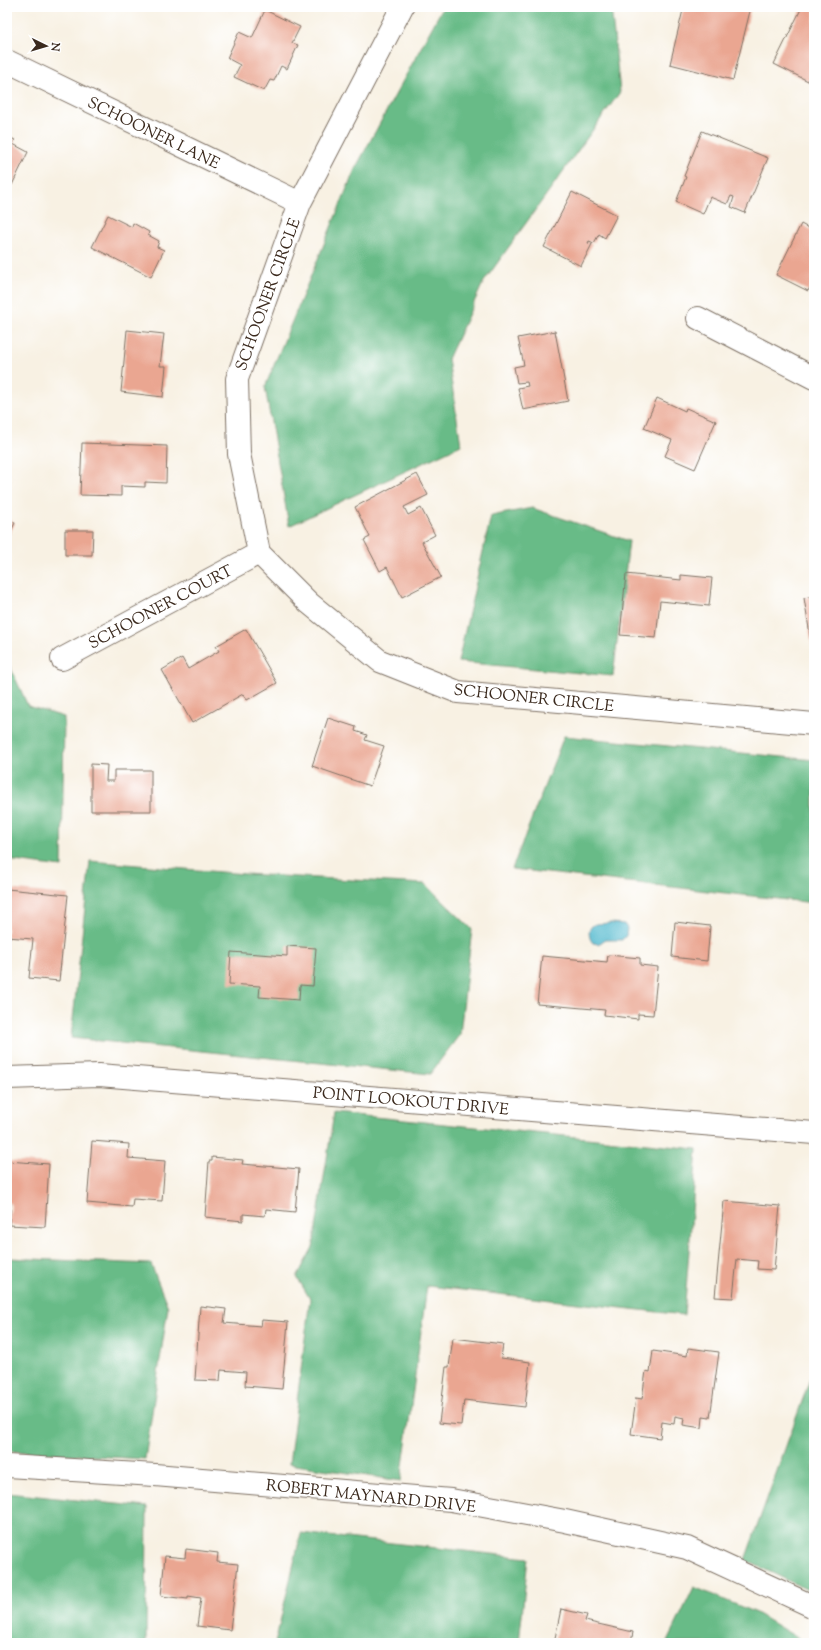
<svg xmlns="http://www.w3.org/2000/svg" width="821" height="1650" viewBox="0 0 821 1650" font-family="'Sorts Mill Goudy',serif">
<rect width="100%" height="100%" fill="#fff"/>
<filter id="ink" filterUnits="userSpaceOnUse"><feTurbulence type="fractalNoise" baseFrequency=".025" numOctaves="2"/><feDisplacementMap in="SourceGraphic" scale="8" xChannelSelector="R" yChannelSelector="G"/><feConvolveMatrix kernelMatrix="1 2 1 2 8 2 1 2 1" color-interpolation-filters="sRGB"/></filter>
<filter id="wash" filterUnits="userSpaceOnUse"><feTurbulence type="fractalNoise" baseFrequency=".012" numOctaves="4" result="noise"/><feDisplacementMap in="SourceGraphic" scale="16" xChannelSelector="R" yChannelSelector="G"/><feGaussianBlur stdDeviation="0.9" result="paint"/><feColorMatrix in="noise" values="0 0 0 0 0 0 0 0 0 0 0 0 0 0 0 0 0 1.4 0 .05"/><feComposite in="paint" operator="in"/></filter>
<g filter="url(#wash)">
<rect width="100%" height="100%" fill="#f8f1e3"/>
<path fill="#68bb87" stroke="#527252" d="M443,7H611L620,92L483,283L448,359L461,445L289,526L265,387L355,169Z
M532,508L629,541L613,676L458,662L491,516Z
M7,660L28,706L64,717L62,867L7,860Z
M564,736L814,760V903L512,869Z
M90,861L245,874L425,884L472,929L460,1034L430,1074L71,1038Z
M334,1113L697,1149L684,1315L427,1286L401,1481L289,1464L310,1299L297,1277L313,1247Z
M7,1258L151,1264L168,1307L145,1459L7,1451Z
M814,1368V1582L810,1591L745,1560Z
M7,1493L147,1507L146,1643H7Z
M301,1533L528,1558L519,1643H275Z
M694,1587L756,1613L806,1643H667Z"/>
<path fill="#50b8cd" stroke="#467176" d="M610,923L624,924L627,928L626,936L622,940H605L598,944L593,943C588,938 587,926 596,924C601,923 605,924 610,923Z"/>
<g id="blocks">
<path fill="#eaa691" d="M673,7H751L733,80L670,64L683,10Z
M802,7H814V84L774,64Z
M265,10L300,27L292,43L298,45L287,69L281,66L274,81L270,80L264,91L234,77L240,65L227,58L239,32L252,38Z
M702,131L768,158L745,213L731,207L734,197L731,196L727,204L710,197L703,214L676,202L686,177L684,176Z
M7,136L15,140L13,144L28,152L12,185L7,183Z
M572,192L617,215L605,238L599,234L594,243L589,241L588,243L592,244L581,266L544,247Z
M108,215L132,227L133,223L149,232L148,235L159,241L157,247L164,250L151,277L92,247Z
M801,224L814,231V283L813,282L808,291L776,275Z
M127,330L164,334L160,366H166L163,397L121,392Z
M555,331L568,401L523,410L518,388L528,386L527,382L517,383L514,367L524,365L518,338Z
M657,398L685,411L686,408L716,421L695,469L665,456L672,440L644,428Z
M82,443L167,446L166,483L145,482V487L121,486V496L80,495Z
M417,474L428,495L404,507L408,515L421,508L435,535L422,542L441,577L402,597L387,567L380,571L364,540L370,537L355,507Z
M7,519L15,523L7,539Z
M65,530H93L92,555H65Z
M626,574L681,580V575L712,578L709,606L660,601L656,638L620,635Z
M814,596V647H812L804,598Z
M246,629L277,683L247,700L243,694L192,723L162,670L182,658L188,669L219,651L216,646Z
M328,718L356,727L355,731L367,735L365,740L384,746L370,786L312,766Z
M91,764L107,765L106,781H114V770H151V811H91Z
M7,889L68,895L59,981L29,978L33,939L7,937Z
M675,922L710,926L707,961L672,957Z
M287,946L316,948L313,986L300,985L299,1000L259,997L260,986L229,984L231,952L287,956Z
M608,955L640,958V965L658,967L653,1015L638,1014V1019L604,1015L605,1010L537,1004L542,956L607,962Z
M92,1141L129,1144L128,1158L165,1161L162,1201L133,1199L132,1207L87,1203Z
M212,1157L243,1160L242,1164L299,1169L295,1212L266,1209L265,1216L243,1214V1221L205,1217L209,1161H212Z
M7,1161L49,1164L45,1227L9,1225L11,1203H7Z
M724,1201L780,1206L774,1270L757,1269L758,1261L737,1259L733,1298L715,1297Z
M200,1306L226,1309L224,1323L261,1326L262,1320L288,1322L282,1389L245,1386L246,1372L221,1370L220,1381L195,1380Z
M453,1338L503,1344L501,1358L530,1362L525,1407L464,1400L461,1425L439,1423L446,1367H449Z
M688,1348L719,1352L710,1418L703,1417L702,1428L683,1425L684,1418L675,1416L674,1424L662,1422L660,1438L631,1434L636,1398L642,1399L646,1371L650,1372L653,1351L687,1356Z
M186,1549L218,1553L217,1562L238,1564L230,1630L197,1626L201,1598L188,1596V1599L161,1596L165,1556L185,1558Z
M561,1609L587,1615L585,1621L633,1632L631,1643H554Z"/>
</g>
</g>
<g filter="url(#ink)">
<use href="#blocks" fill-opacity="0" stroke="#7d7063" stroke-width="1"/>
<g fill="none" stroke-linecap="round" stroke-linejoin="round">
<g stroke="#7d7063" stroke-width="24">
<path id="minor" d="M402,7L300,203L237,379L239,454L259,553L309,603L380,661L458,692L814,724
M7,61L300,203
M698,318L814,378
M62,659L259,553
M7,1078L99,1075L814,1133
M7,1466L155,1475L451,1500L565,1521L687,1548L814,1607"/>
</g>
<use href="#minor" stroke="#fff" stroke-width="22"/>
</g>
</g>
<g text-anchor="middle" stroke-width="3" stroke-linejoin="round" paint-order="stroke">
<g font-size="16" fill="#3b2a1e" stroke="#fff">
<text transform="translate(154 132) rotate(26)" y="6">SCHOONER LANE</text>
<text transform="translate(267 294) rotate(-70)" y="6">SCHOONER CIRCLE</text>
<text transform="translate(160 606) rotate(-28)" y="6">SCHOONER COURT</text>
<text transform="translate(534 697) rotate(6)" y="6">SCHOONER CIRCLE</text>
<text transform="translate(411 1100) rotate(5)" y="6">POINT LOOKOUT DRIVE</text>
<text transform="translate(371 1495) rotate(6)" y="6">ROBERT MAYNARD DRIVE</text>
</g>
</g>
<rect width="821" height="1650" fill="none" stroke="#fff" stroke-width="24"/>
<g transform="translate(46 46) rotate(95)" stroke="#ffffff" stroke-width="3" paint-order="stroke">
<path d="M0-3L7 15L0 10L-7 15Z" fill="#3b2a1e"/>
<text y="-6" font-size="11" font-weight="bold" text-anchor="middle" fill="#3b2a1e">N</text>
</g>
</svg>
